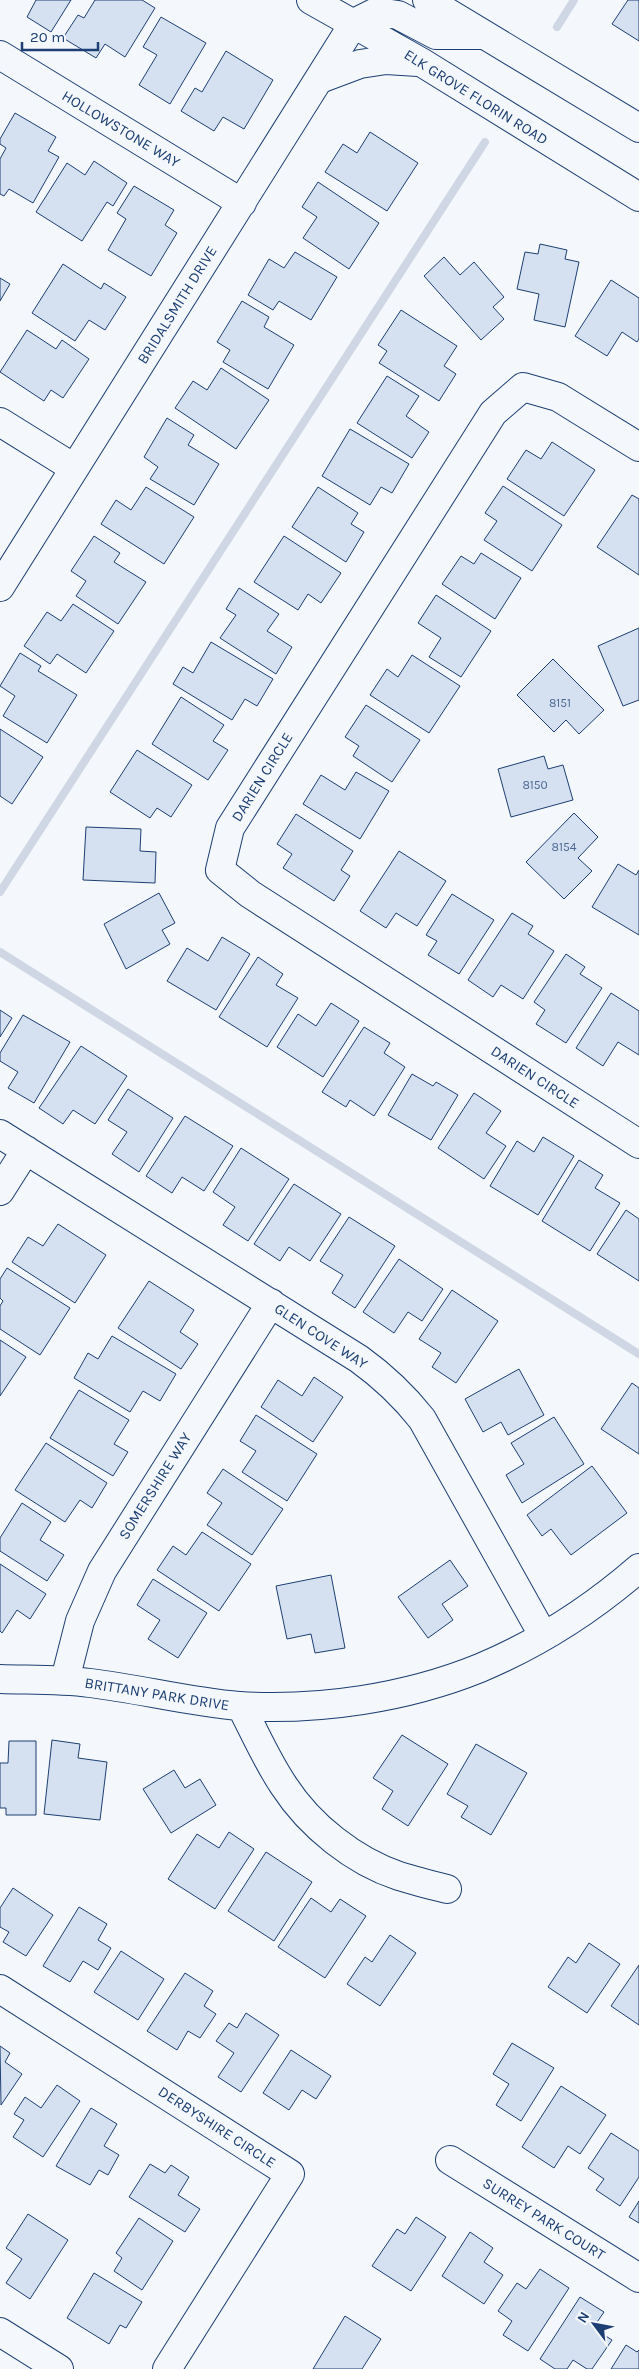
<svg xmlns="http://www.w3.org/2000/svg" width="639" height="2369" viewBox="0 0 639 2369" font-family="Karla,sans-serif">
<rect width="100%" height="100%" fill="#f4f7fb"/>
<g fill="none" stroke-linecap="round" stroke-linejoin="round">
<path stroke="#cfd7e4" stroke-width="8" d="M557,27L574,0
M0,892L485,142
M0,952L639,1354"/>
</g>
<path fill="#d5e0f0" stroke="#1d3f73" d="M36,0H71L51,32L27,17Z
M95,0H142L155,8L125,57L105,44L96,58L63,38L78,15L84,18Z
M628,0H639V41L612,24Z
M161,17L206,43L170,104L139,85L157,55L143,47Z
M226,51L273,80L244,129L223,117L214,131L181,111L195,88L202,92Z
M15,113L56,137L48,151L59,157L33,203L9,189L4,196L0,194V159L6,148L0,144V139Z
M370,132L418,163L387,211L325,172L343,144L357,153Z
M94,161L127,183L113,206L107,202L82,241L36,212L67,163L85,175Z
M318,182L379,223L349,269L303,238L317,217L302,207Z
M134,186L174,210L165,225L177,233L151,276L108,250L126,219L117,213Z
M540,244L567,250L565,259L579,262L565,327L534,320L539,294L517,289L525,252L538,254Z
M295,252L337,277L311,320L279,301L273,310L248,295L269,259L284,268Z
M444,257L460,275L474,262L504,297L493,307L504,319L481,340L424,276Z
M63,264L101,289L104,283L126,297L105,330L89,320L75,341L32,313Z
M0,278L10,284L0,301Z
M611,280L639,298V339L637,342L622,332L607,356L575,336Z
M242,301L269,317L264,327L294,345L268,389L223,362L230,350L217,342Z
M401,310L457,346L444,366L456,374L439,401L379,363L387,351L378,345Z
M27,330L56,349L62,340L89,359L63,398L51,390L44,401L0,372Z
M221,368L269,400L236,449L175,408L193,381L207,390Z
M387,376L419,396L406,416L429,432L412,458L357,423Z
M167,418L194,435L188,445L219,464L194,505L150,479L158,467L144,457Z
M350,429L409,464L392,493L381,487L370,505L322,476Z
M552,442L595,470L564,516L507,479L526,450L541,459Z
M503,486L562,525L532,571L484,540L497,521L485,513Z
M146,487L194,517L164,564L101,524L116,500L131,510Z
M318,487L358,513L351,524L364,532L346,562L292,527Z
M632,495L639,499V575L597,547Z
M94,536L120,553L114,562L146,582L118,624L76,596L86,581L71,571Z
M284,536L341,573L321,603L308,594L298,610L254,582Z
M481,553L521,578L495,619L442,584L461,556L474,564Z
M239,588L279,614L267,631L292,647L276,674L220,638L236,615L226,609Z
M436,595L491,631L461,677L429,657L441,638L418,623Z
M73,604L114,631L86,673L57,654L50,664L24,646L47,612L61,621Z
M639,628V700L623,706L598,646Z
M211,642L273,679L257,706L245,699L232,720L173,684L183,667L193,673Z
M20,653L41,666L38,671L77,695L47,743L3,716L15,696L0,686Z
M412,655L460,686L429,733L370,695L387,669L398,677Z
M553,659L604,710L579,734L566,720L554,732L517,695Z
M181,697L224,725L213,741L228,750L208,780L152,744Z
M366,705L420,740L392,782L353,756L359,746L345,737Z
M0,729L43,757L12,804L0,796Z
M137,750L192,785L171,817L157,808L150,818L110,792Z
M544,756L548,769L563,765L573,800L511,817L498,769Z
M356,772L389,791L360,839L303,804L321,775L345,790Z
M574,813L598,837L578,858L592,871L564,899L526,862Z
M296,814L353,851L341,870L350,876L334,901L283,868L292,854L277,844Z
M86,827L141,829L140,851L156,852L155,883L83,880Z
M399,851L446,881L417,926L396,913L386,928L360,911Z
M618,864L636,875L639,870V935L592,907Z
M159,893L175,923L162,930L170,944L126,969L104,924Z
M452,894L494,920L459,974L428,955L437,941L426,935Z
M512,913L533,926L528,934L554,951L523,999L501,985L493,997L468,980Z
M222,937L250,954L216,1010L167,981L187,948L208,961Z
M566,954L585,967L580,974L602,988L566,1043L536,1024L545,1010L534,1002Z
M258,957L283,974L276,985L298,998L267,1047L219,1017Z
M611,993L639,1011V1055L618,1042L603,1066L576,1048Z
M331,1003L359,1021L323,1077L277,1047L298,1014L316,1026Z
M0,1010L12,1018L0,1037Z
M23,1015L70,1042L34,1103L8,1088L18,1072L0,1061V1053Z
M364,1027L390,1043L384,1053L405,1067L374,1116L350,1100L346,1107L322,1092Z
M81,1046L127,1076L95,1124L73,1110L63,1124L39,1108Z
M412,1074L433,1086L436,1082L458,1095L431,1140L388,1115Z
M128,1089L173,1118L139,1172L112,1154L127,1132L108,1120Z
M474,1093L501,1111L486,1133L506,1146L484,1179L438,1148Z
M185,1116L233,1146L204,1191L182,1177L172,1193L146,1176Z
M543,1137L574,1156L538,1215L490,1186L517,1141L534,1152Z
M241,1148L289,1179L248,1241L223,1225L235,1207L213,1192Z
M579,1160L603,1175L595,1188L620,1203L590,1251L542,1221Z
M294,1184L341,1214L310,1261L289,1247L280,1261L254,1244Z
M626,1210L639,1219V1281L597,1254Z
M349,1217L395,1246L355,1308L332,1293L343,1275L320,1261Z
M58,1224L106,1255L75,1303L12,1262L28,1237L43,1246Z
M399,1259L443,1289L422,1321L408,1312L394,1333L363,1312Z
M7,1268L70,1308L40,1355L0,1329V1306L3,1301L0,1298V1279Z
M149,1281L194,1310L180,1332L198,1344L181,1369L118,1328Z
M452,1290L498,1321L456,1383L432,1367L441,1353L419,1339Z
M112,1336L176,1374L160,1401L143,1391L130,1412L74,1378L88,1353L98,1359Z
M0,1340L26,1357L0,1396Z
M519,1369L544,1415L508,1435L501,1422L483,1432L465,1399Z
M314,1377L343,1397L313,1442L261,1407L278,1380L302,1396Z
M632,1383L639,1388V1454L601,1429Z
M79,1390L129,1420L114,1444L128,1452L113,1476L50,1438Z
M256,1415L317,1454L287,1501L242,1472L256,1451L240,1441Z
M554,1417L584,1464L522,1503L506,1475L524,1464L511,1443Z
M46,1443L107,1483L92,1508L80,1500L65,1522L15,1490Z
M592,1466L627,1513L571,1555L551,1529L542,1536L527,1515Z
M223,1469L283,1509L252,1555L207,1525L222,1503L207,1493Z
M22,1503L51,1522L40,1540L64,1555L47,1581L0,1551V1538Z
M202,1532L251,1564L219,1611L157,1570L173,1546L186,1555Z
M450,1560L468,1586L442,1604L453,1620L428,1638L398,1597Z
M0,1564L46,1594L30,1619L17,1610L2,1633L0,1631Z
M331,1575L345,1648L315,1653L311,1634L287,1639L276,1586Z
M153,1579L207,1613L178,1658L148,1639L160,1620L137,1605Z
M402,1735L448,1764L408,1826L382,1809L393,1791L373,1778Z
M52,1740L80,1744L78,1758L107,1762L100,1820L44,1814Z
M9,1741H36V1815H6V1808H0V1763H8Z
M476,1744L527,1773L491,1835L461,1817L468,1806L447,1794Z
M174,1770L185,1788L200,1779L216,1805L171,1833L143,1789Z
M229,1832L254,1849L215,1909L168,1879L197,1834L219,1848Z
M266,1852L312,1882L274,1941L228,1911Z
M13,1888L53,1915L26,1956L3,1942L9,1932L0,1927V1908Z
M311,1898L331,1912L340,1899L366,1916L325,1978L278,1947Z
M79,1907L107,1924L98,1940L111,1948L98,1970L83,1961L70,1982L43,1966Z
M390,1935L416,1953L380,2006L347,1984L365,1957L372,1962Z
M589,1943L620,1964L587,2013L548,1987L568,1957L576,1963Z
M121,1951L164,1979L138,2020L94,1992Z
M639,1965V2025L611,2006Z
M185,1973L213,1991L204,2006L216,2014L200,2038L188,2031L177,2050L147,2031Z
M246,2013L279,2035L241,2092L218,2077L234,2053L216,2041L229,2023L237,2028Z
M512,2043L554,2068L521,2121L496,2105L509,2084L493,2074Z
M0,2046L10,2053L5,2062L22,2074L1,2105Z
M291,2050L331,2076L316,2099L302,2090L289,2110L263,2093Z
M57,2085L80,2101L43,2157L13,2137L24,2120L14,2114L25,2097L41,2108Z
M561,2086L606,2115L580,2154L568,2146L554,2168L522,2147Z
M91,2108L117,2124L104,2146L119,2155L108,2175L99,2170L90,2185L56,2166Z
M611,2133L639,2151V2177L620,2206L596,2190L604,2179L588,2168Z
M150,2164L165,2173L171,2165L189,2177L178,2195L200,2209L185,2232L129,2197Z
M639,2201V2223L629,2217Z
M28,2214L68,2240L30,2299L6,2283L22,2259L6,2248Z
M416,2217L446,2237L411,2291L372,2266L397,2229L405,2234Z
M139,2218L173,2241L142,2290L114,2271L122,2258L116,2253Z
M470,2232L493,2248L484,2262L503,2275L484,2304L442,2276Z
M540,2269L569,2288L528,2351L503,2335L512,2321L498,2311L517,2283L526,2289Z
M94,2273L142,2302L126,2328L120,2325L109,2344L67,2318Z
M580,2297L604,2312L593,2328L612,2340L592,2369H587L573,2360L567,2369H555L540,2359Z
M345,2316L381,2339L362,2369H313Z
M626,2345L637,2352L639,2350V2369H611Z"/>
<g fill="none" stroke-linecap="round" stroke-linejoin="round">
<g stroke="#1d3f73" stroke-width="30">
<path id="minor" d="M0,55L242,203
M0,422L74,468
M639,447L558,397L523,387L493,413L230,828L220,870L250,894L639,1144
M0,587L354,23
M0,1134L359,1359C384,1377 403,1395 422,1419L543,1635
M0,1191L26,1150
M0,1679C30,1680 60,1679 90,1683C140,1689 189,1702 239,1706C319,1711 406,1698 480,1668C537,1644 593,1608 639,1568
M65,1680L80,1621L102,1571L271,1303
M241,1706C255,1733 267,1761 284,1786C310,1826 354,1861 399,1876C415,1881 431,1885 447,1889
M0,1989L290,2174L167,2369
M450,2160L639,2278
M0,2332L59,2369"/>
</g>
<g stroke="#1d3f73" stroke-width="30">
<path id="major" d="M311,0L421,62L639,197
M427,0L639,128
M354,23L376,12L398,15L436,35H485
M320,79L360,64L386,60L418,62"/>
</g>
<use href="#minor" stroke="#f4f7fb" stroke-width="28"/>
<use href="#major" stroke="#f4f7fb" stroke-width="28"/>
</g>
<g text-anchor="middle" stroke-width="4" stroke-linejoin="round" paint-order="stroke">
<g font-size="12" fill="#4b6792">
<text x="560" y="707">8151</text>
<text x="535" y="789">8150</text>
<text x="564" y="851">8154</text>
</g>
<g font-size="15" fill="#1d3f73" stroke="#f4f7fb">
<text transform="translate(476 97) rotate(32)" y="5">ELK GROVE FLORIN ROAD</text>
<text transform="translate(121 129) rotate(31)" y="5">HOLLOWSTONE WAY</text>
<text transform="translate(177 305) rotate(-58)" y="5">BRIDALSMITH DRIVE</text>
<text transform="translate(262 777) rotate(-58)" y="5">DARIEN CIRCLE</text>
<text transform="translate(535 1077) rotate(33)" y="5">DARIEN CIRCLE</text>
<text transform="translate(321 1336) rotate(33)" y="5">GLEN COVE WAY</text>
<text transform="translate(155 1486) rotate(-58)" y="5">SOMERSHIRE WAY</text>
<text transform="translate(157 1694) rotate(9)" y="5">BRITTANY PARK DRIVE</text>
<text transform="translate(217 2127) rotate(33)" y="5">DERBYSHIRE CIRCLE</text>
<text transform="translate(544 2219) rotate(32)" y="5">SURREY PARK COURT</text>
</g>
</g>
<g transform="translate(594 2324) rotate(302)" stroke="#f4f7fb" stroke-width="4" paint-order="stroke">
<path d="M0-4L9 19L0 12L-9 19Z" fill="#1d3f73"/>
<text y="-8" font-size="14" font-weight="bold" text-anchor="middle" fill="#1d3f73">N</text>
</g>
<path d="M22 42v8h76v-8" fill="none" stroke="#1d3f73" stroke-width="2.5"/>
<text x="30" y="42" font-size="15" fill="#1d3f73" stroke="#f4f7fb" stroke-width="4" paint-order="stroke">20 m</text>
</svg>
